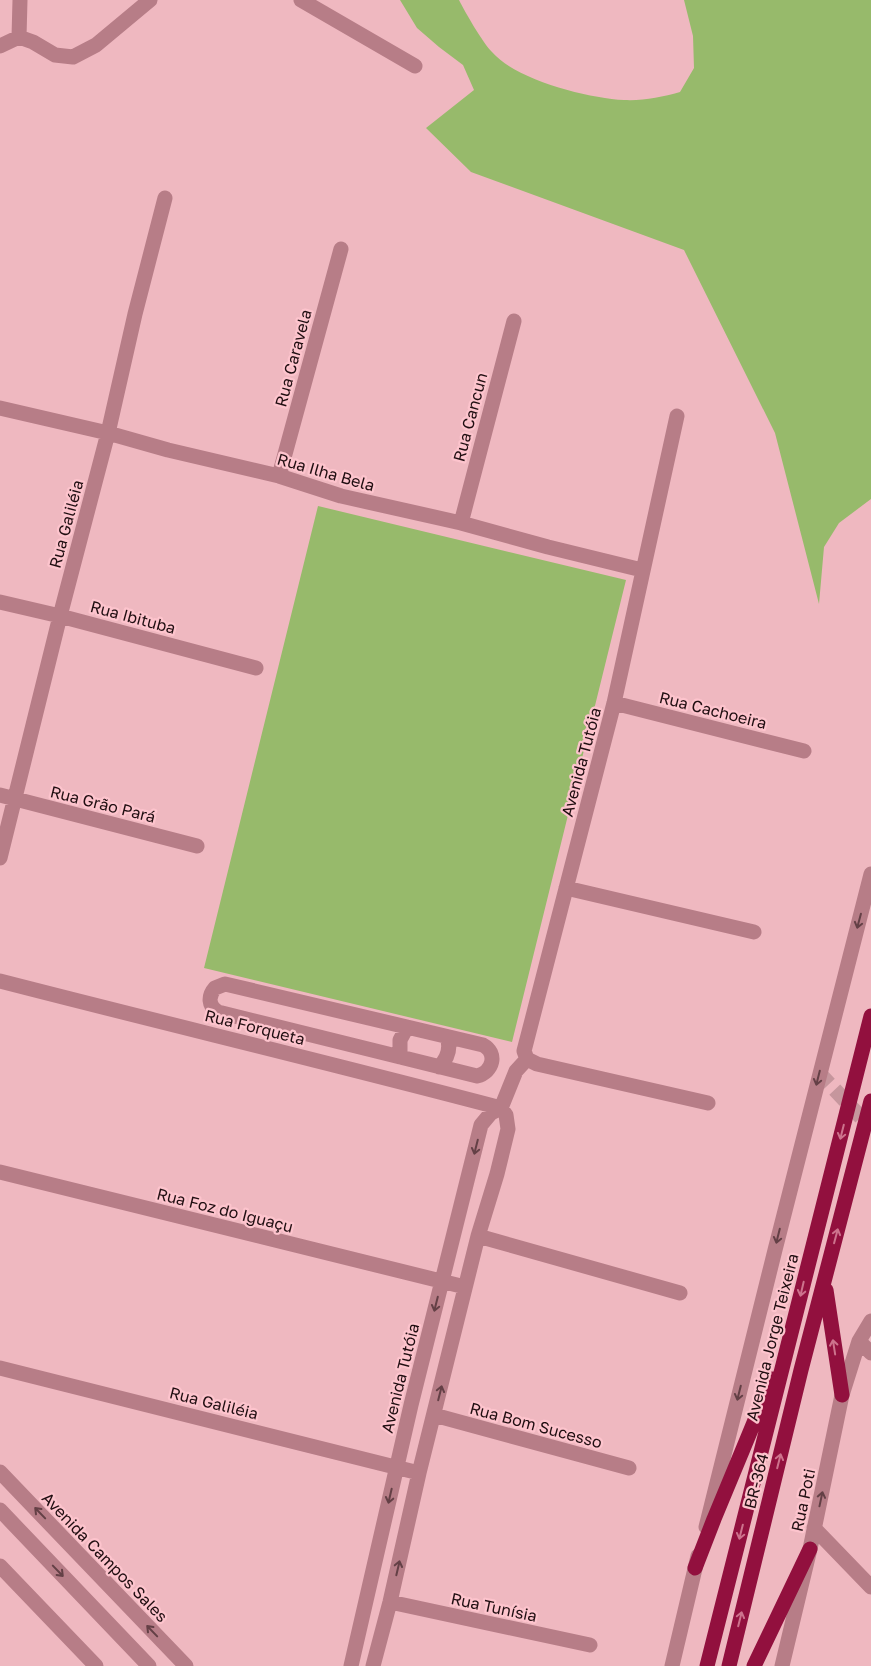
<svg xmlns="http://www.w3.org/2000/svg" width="871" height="1666" viewBox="0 0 871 1666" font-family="'Golos Text',sans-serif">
<rect width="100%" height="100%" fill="#efb8c0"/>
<path fill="#97ba6b" d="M400,0H459C465,12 483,43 492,52C516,80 588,98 624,100C643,101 662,97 680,92L694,68L693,36L684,0H871V499L839,523L824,547L819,604L775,433L684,250L471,172L426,128L474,90L463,65L439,47L417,28Z
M318,506L626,580L512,1042L204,968Z"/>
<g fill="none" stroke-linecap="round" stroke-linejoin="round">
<path stroke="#c6969d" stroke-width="15" stroke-dasharray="15 8" stroke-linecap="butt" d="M819,1073L871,1128"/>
<path stroke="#b77d87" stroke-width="15" d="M301,0L415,66
M19,37L20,0
M0,46L19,37L33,42L55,55L73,57L96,45L150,0
M0,408L108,433L168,450L279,476L341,496L461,523L548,547L642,570
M279,476L341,249
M461,523L514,321
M0,602L60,616L256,668
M614,703L804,751
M0,795L197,846
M0,858L60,616L108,433L135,314L165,198
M566,888L754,932
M0,981C167,1024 334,1064 501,1108
M225,984L483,1045C498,1053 493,1072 477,1076L218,1012C208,1006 208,996 215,988Z
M400,1057V1040L407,1027
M527,1059L524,1051L614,703L677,416
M527,1059L537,1064L708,1103
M439,1067C448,1058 451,1048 447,1037
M0,1172L465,1287
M478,1236L680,1293
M859,1341L871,1353
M0,1368L419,1473
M434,1415L629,1468
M0,1472L186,1666
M0,1510L149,1666
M706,1527L775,1250L871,874
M814,1528L871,1587
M0,1566L96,1666
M390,1602L590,1645
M351,1666L411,1405L481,1125L491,1113L501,1108L516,1071L527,1059
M373,1666L390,1602L419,1473L478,1236L497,1174L508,1129L506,1115L501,1108
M672,1666L698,1556
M782,1666L810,1549L842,1395L859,1341L871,1321"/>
<path stroke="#92103e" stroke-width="15" d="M826,1290L842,1395
M695,1568L714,1519L772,1379
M707,1666L871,1016
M729,1666L801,1370L871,1101
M754,1666L810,1549"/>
</g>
<defs><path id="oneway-shaft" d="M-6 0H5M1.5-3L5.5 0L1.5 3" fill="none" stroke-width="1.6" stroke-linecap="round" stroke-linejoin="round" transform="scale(1.25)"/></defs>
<g stroke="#644046">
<use href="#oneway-shaft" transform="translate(859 921) rotate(105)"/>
<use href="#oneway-shaft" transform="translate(818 1078) rotate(104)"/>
<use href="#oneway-shaft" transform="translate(476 1147) rotate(104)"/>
<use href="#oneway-shaft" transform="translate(778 1236) rotate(104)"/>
<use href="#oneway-shaft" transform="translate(436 1304) rotate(104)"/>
<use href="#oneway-shaft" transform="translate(440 1393) rotate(-76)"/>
<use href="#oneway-shaft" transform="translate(739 1393) rotate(104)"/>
<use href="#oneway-shaft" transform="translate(390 1496) rotate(103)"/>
<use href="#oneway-shaft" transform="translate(821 1499) rotate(-78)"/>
<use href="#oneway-shaft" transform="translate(40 1513) rotate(-134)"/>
<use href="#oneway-shaft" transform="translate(398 1568) rotate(-77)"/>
<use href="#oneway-shaft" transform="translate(58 1571) rotate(46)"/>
<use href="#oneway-shaft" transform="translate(152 1631) rotate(-134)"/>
</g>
<g stroke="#cd738d">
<use href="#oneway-shaft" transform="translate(842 1132) rotate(104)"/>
<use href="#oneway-shaft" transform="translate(836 1236) rotate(-75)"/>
<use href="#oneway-shaft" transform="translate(802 1289) rotate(103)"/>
<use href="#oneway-shaft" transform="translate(834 1347) rotate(-99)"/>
<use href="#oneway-shaft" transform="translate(779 1461) rotate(-76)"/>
<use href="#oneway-shaft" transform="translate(741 1532) rotate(104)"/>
<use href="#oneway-shaft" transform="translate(740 1619) rotate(-76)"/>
</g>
<g text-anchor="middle" stroke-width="4.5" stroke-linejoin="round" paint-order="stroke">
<g font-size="16" fill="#200e11" stroke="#fdc4cd">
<text transform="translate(293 358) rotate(-75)" y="6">Rua Caravela</text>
<text transform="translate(470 417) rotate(-75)" y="6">Rua Cancun</text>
<text transform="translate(326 472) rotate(16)" y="6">Rua Ilha Bela</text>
<text transform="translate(66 524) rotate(-75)" y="6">Rua Galiléia</text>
<text transform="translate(133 617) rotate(15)" y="6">Rua Ibituba</text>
<text transform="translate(713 710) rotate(14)" y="6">Rua Cachoeira</text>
<text transform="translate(581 762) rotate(-75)" y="6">Avenida Tutóia</text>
<text transform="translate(103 804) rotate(14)" y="6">Rua Grão Pará</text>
<text transform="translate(255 1027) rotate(14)" y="6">Rua Forqueta</text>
<text transform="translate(225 1210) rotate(14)" y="6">Rua Foz do Iguaçu</text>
<text transform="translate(772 1337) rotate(-76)" y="6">Avenida Jorge Teixeira</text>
<text transform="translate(400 1378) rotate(-76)" y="6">Avenida Tutóia</text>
<text transform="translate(214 1403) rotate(14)" y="6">Rua Galiléia</text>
<text transform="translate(536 1425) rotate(15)" y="6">Rua Bom Sucesso</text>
<text transform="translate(756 1481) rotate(-76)" y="6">BR-364</text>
<text transform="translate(803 1500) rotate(-78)" y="6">Rua Poti</text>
<text transform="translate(105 1557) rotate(46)" y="6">Avenida Campos Sales</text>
<text transform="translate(494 1607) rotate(12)" y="6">Rua Tunísia</text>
</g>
</g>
</svg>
